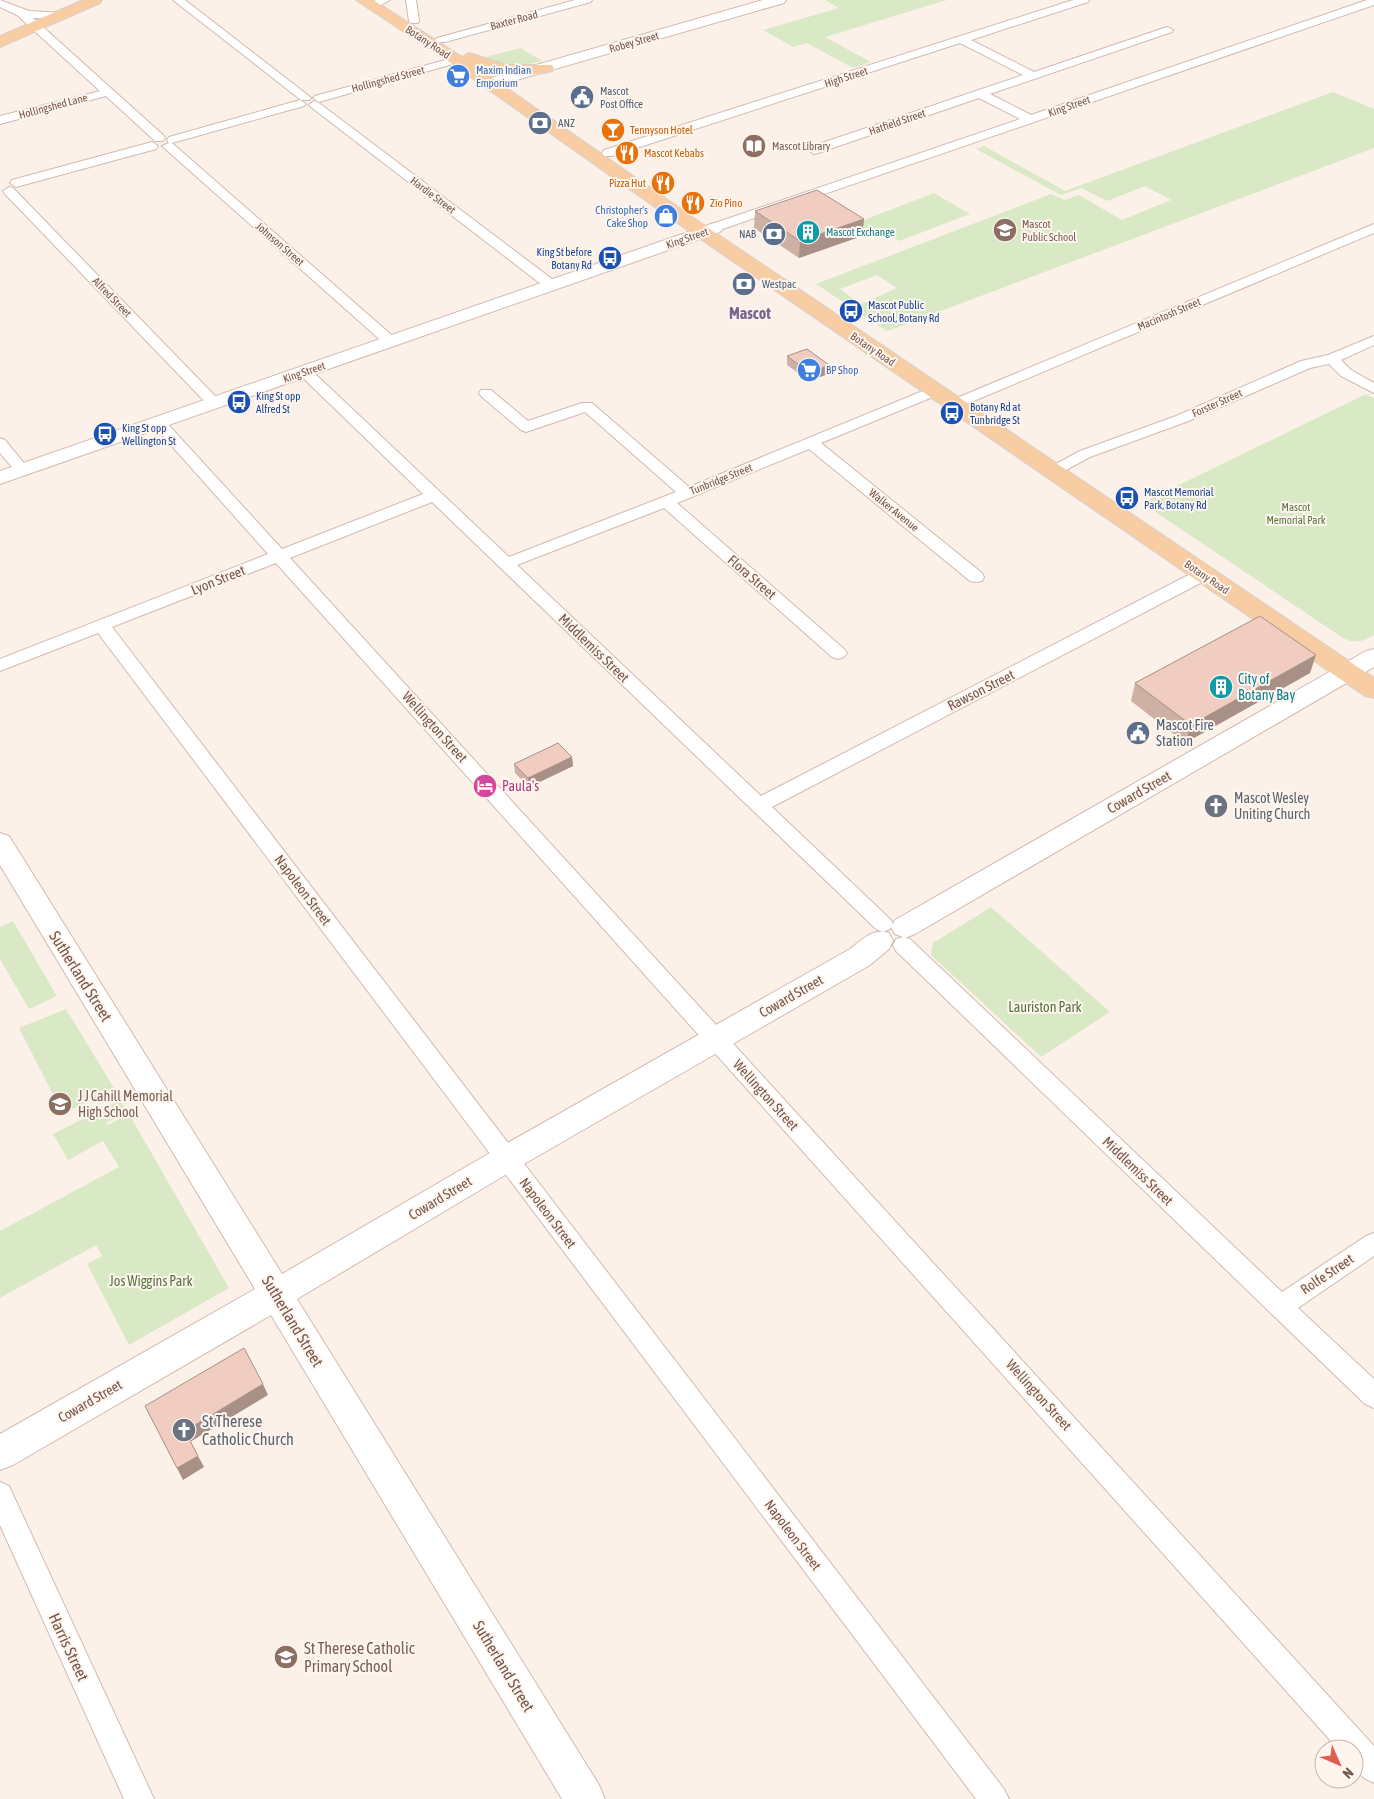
<svg xmlns="http://www.w3.org/2000/svg" width="1374" height="1799" viewBox="0 0 1374 1799" font-family="'Asap Condensed',sans-serif">
<rect width="100%" height="100%" fill="#fcf1e8"/>
<path fill="#d9e9c6" fill-rule="evenodd" d="M825,0H947L825,37L871,62L853,68L807,43L793,47L763,30L839,8Z
M521,48L542,61C522,66 503,70 485,57Z
M1333,92L1374,109V148L896,328L887,331L816,284L1051,194L1065,200L1079,195L1122,220L1171,200L1145,186L1107,201L1081,188L1061,195L976,149L984,146L1065,191ZM877,275L897,288L861,304L840,289Z
M934,193L970,214L899,241L884,231L870,236L851,225Z
M1366,394L1374,398V635C1363,642 1355,644 1343,638L1142,503Z
M991,907L1110,1012L1041,1057L931,955L933,943Z
M13,921L57,996L29,1009L0,959V927Z
M66,1009L114,1088L63,1114L19,1028Z
M120,1100L127,1112L106,1123L108,1125L129,1114L229,1288L129,1345L87,1264L102,1256L96,1245L0,1298V1231L119,1167L103,1141L68,1160L53,1134Z"/>
<g fill="none" stroke-linecap="round" stroke-linejoin="round">
<g stroke="#d0bab0" stroke-width="2">
<path id="street" d="M0,0L29,11L65,13L66,15L61,18H33L163,135L165,138L163,141H155L106,96L0,124V116L100,91L17,15L0,7Z
M173,0H185L309,96L311,98L309,100H301Z
M376,0H390L376,8H368L367,6Z
M406,0H416L419,21L418,23H410L409,21Z
M575,0H592L591,2L445,42H437L435,40L437,38Z
M1073,0H1089L1088,2L971,40L1034,72L1164,28L1168,27L1173,30L1172,32L990,94L1031,115L1367,0H1374V5L714,232L709,231L707,228L709,225L1020,119L979,98L818,153L814,154L808,150L810,147L1023,75L960,43L612,156H604L602,153L604,150Z
M456,57L462,60L460,62L319,102L313,98L315,96Z
M300,100L306,104L304,106L172,143L396,339L398,342L396,345H386L162,146L169,143L167,140L169,137Z
M315,101L319,103L556,282L558,285L556,288H546L311,107L309,105L311,103Z
M152,142L158,146L156,149L16,187L10,183L12,180Z
M9,187L13,188L219,400L221,403L219,406H209L5,194L3,191Z
M1374,224V233L969,403H959L957,400L959,397Z
M1374,336V345L1341,360L1351,370L1374,383V393L1341,376L1329,364L1310,368L1186,422L1090,457L1066,470H1056L1053,467L1056,464L1080,451L1176,416L1301,361L1328,355Z
M305,368L310,369L509,557L676,492L585,412L526,432L521,430L481,396L479,393L481,390H491L528,421L582,403H592L689,487L930,388H940L942,391L940,394L821,443L982,573L984,577L982,581L976,582L970,581L809,449L677,503L844,649L847,653L844,657L838,659L832,657L664,508L517,565L761,796L1198,570L1204,569L1210,570L1212,574L1210,578L772,807L890,919L893,924L890,929L883,932L876,929L432,502L290,558L1374,1746V1783L1364,1778L1354,1767V1749H1338L276,563L112,627L1004,1789L1009,1799H976L98,633L0,671V659L268,554L154,426L151,423L154,420H164L282,549L423,494L300,375L298,372L300,369Z
M0,438L5,440L27,467L30,470L27,473H17L0,453Z
M903,937L910,939L1282,1292L1366,1236L1374,1233V1256L1298,1308L1374,1379V1408L1365,1404L896,951L893,945L896,939Z
M0,1482L9,1486L154,1799H124L0,1525Z"/>
</g>
<g stroke="#d2b9ae" stroke-width="2">
<path id="secondary" d="M763,0H786L784,3L496,86H484L482,83L484,80Z
M714,223L720,224L723,228L720,232L0,484V471Z
M1374,649V667L915,934L905,938L895,934L891,927L895,920L1366,651Z
M0,833L9,836L282,1274L495,1150L850,949C863,939 872,928 889,933L893,941L889,949L870,965L517,1168L297,1299L599,1785L605,1799H562L271,1315L13,1465L0,1470V1434L255,1289L0,865Z"/>
</g>
<g stroke="#d8d0cd" stroke-width="2">
<path id="primary" d="M83,0H102L100,3L0,47V36Z
M356,0H373L462,57L469,53L506,65H552L554,68L552,71C526,78 500,75 475,66L698,221L1374,678V698L1365,696L686,229L451,63Z"/>
</g>
<use href="#street" fill="#fff" fill-rule="evenodd"/>
<use href="#secondary" fill="#fff" fill-rule="evenodd"/>
<use href="#primary" fill="#f8cda3" fill-rule="evenodd"/>
</g>
<path fill="#ceb0a5" d="M755,211L864,219L862,236L799,258L754,228Z
M787,356L829,365L828,374L809,381L787,365Z
M1310,673L1185,743L1131,701L1135,683Z
M572,757L573,766L529,787L515,773L514,764Z"/>
<path fill="#a89086" d="M864,219L862,236L799,258L800,241Z
M829,365L828,374L809,381L810,373Z
M1316,655L1310,673L1185,743L1191,725Z
M572,757L573,766L529,787L528,778Z
M263,1384L268,1395L190,1442L185,1431Z
M198,1456L204,1467L183,1480L177,1468Z"/>
<path fill="#f0cdc0" stroke="#a89086" d="M817,190L864,219L800,241L755,211Z
M807,349L829,365L810,373L787,356Z
M1260,616L1316,655L1191,725L1135,683Z
M558,743L572,757L528,778L514,764Z
M244,1348L263,1384L185,1431L198,1456L177,1468L145,1406Z"/>
<defs>
<g id="supermarket-disc" transform="scale(1.25)"><circle r="9.5" fill="#3f7fe0" stroke="#fef6ee"/><path d="M-6-5.5h2.5l.6 2H6L4.5 2H-2.5L-4.4-4H-6ZM-1.5 3.2a1.3 1.3 0 1 0 .1 0ZM3 3.2a1.3 1.3 0 1 0 .1 0Z" fill="#fff"/></g>
<g id="civic-disc" transform="scale(1.25)"><circle r="9.5" fill="#5c6f8a" stroke="#fef6ee"/><path d="M-.6-6.5H3V-4.5H.6V-3L4-1V1h2V6H-6V1h2V-1L-.6-3ZM-1.2 2.5V6h2.4V2.5Z" fill="#fff"/></g>
<g id="bank-disc" transform="scale(1.25)"><circle r="9.5" fill="#5c6f8a" stroke="#fef6ee"/><path d="M-6-4H6V4H-6ZM0-2.3a2.3 2.3 0 1 0 0 4.6a2.3 2.3 0 1 0 0-4.6Z" fill="#fff"/></g>
<g id="bar-disc" transform="scale(1.25)"><circle r="9.5" fill="#e8710a" stroke="#fef6ee"/><path d="M-6-5H6L.8 .8V4.5H3.5V6h-7V4.5H-.8V.8Z" fill="#fff"/></g>
<g id="library-disc" transform="scale(1.25)"><circle r="9.5" fill="#8d6e63" stroke="#fef6ee"/><path d="M-6-4Q-3-5.5-.7-3.5V5Q-3 3-6 4ZM6-4Q3-5.5 .7-3.5V5Q3 3 6 4Z" fill="#fff"/></g>
<g id="restaurant-disc" transform="scale(1.25)"><circle r="9.5" fill="#e8710a" stroke="#fef6ee"/><path d="M-5-6h1v4h1v-4h1v4h1v-4h1v5L-1.5 .5V6h-2V.5L-5-1ZM5-6V6H3V1.5H1.5Q1.5-4 5-6Z" fill="#fff"/></g>
<g id="shop-disc" transform="scale(1.25)"><circle r="9.5" fill="#3f7fe0" stroke="#fef6ee"/><path d="M-5-2.5h2.3a2.7 3.5 0 0 1 5.4 0H5L5.5 6h-11ZM-1.5-2.5h3a1.5 2.3 0 0 0-3 0Z" fill="#fff"/></g>
<g id="school-disc" transform="scale(1.25)"><circle r="9.5" fill="#8d6e63" stroke="#fef6ee"/><path d="M0-5L7-2L0 1L-7-2ZM-4 1L0 2.5L4 1V4Q0 6-4 4Z" fill="#fff"/></g>
<g id="building-disc" transform="scale(1.25)"><circle r="9.5" fill="#0f9aa8" stroke="#fef6ee"/><path d="M-4-6H4V6H1V3H-1V6H-4ZM-2.5-4.3h1.7v1.8h-1.7ZM.8-4.3h1.7v1.8H.8ZM-2.5-1h1.7V.8h-1.7ZM.8-1h1.7V.8H.8Z" fill="#fff"/></g>
<g id="bus-disc" transform="scale(1.25)"><circle r="9.5" fill="#1a4fb4" stroke="#fef6ee"/><path d="M-5-6H5V4H4V6H2V4H-2V6H-4V4H-5ZM-3.5-4V0h7V-4ZM-3.5 1.2v1.5H-2V1.2ZM2 1.2v1.5H3.5V1.2Z" fill="#fff"/></g>
<g id="hotel-disc" transform="scale(1.25)"><circle r="9.5" fill="#d1479c" stroke="#fef6ee"/><path d="M-6-4.5h1.5V1H6V5H4.5V3h-9V5H-6ZM-4 0a1.8 1.8 0 1 1 3.6 0ZM.5 0V-2.5h3Q6-2.5 6 0Z" fill="#fff"/></g>
<g id="church-disc" transform="scale(1.25)"><circle r="9.5" fill="#6b7280" stroke="#fef6ee"/><path d="M-1.2-6h2.4v3.5h3.3v2.4h-3.3V6h-2.4V-.1h-3.3v-2.4h3.3Z" fill="#fff"/></g>
</defs>
<g fill-rule="evenodd">
<use href="#supermarket-disc" x="458" y="76"/>
<use href="#civic-disc" x="582" y="97"/>
<use href="#bank-disc" x="540" y="123"/>
<use href="#bar-disc" x="613" y="130"/>
<use href="#library-disc" x="754" y="146"/>
<use href="#restaurant-disc" x="627" y="153"/>
<use href="#restaurant-disc" x="663" y="183"/>
<use href="#restaurant-disc" x="693" y="203"/>
<use href="#shop-disc" x="666" y="216"/>
<use href="#school-disc" x="1005" y="230"/>
<use href="#building-disc" x="808" y="232"/>
<use href="#bank-disc" x="774" y="234"/>
<use href="#bus-disc" x="610" y="258"/>
<use href="#bank-disc" x="744" y="284"/>
<use href="#bus-disc" x="851" y="311"/>
<use href="#supermarket-disc" x="809" y="370"/>
<use href="#bus-disc" x="239" y="402"/>
<use href="#bus-disc" x="952" y="413"/>
<use href="#bus-disc" x="105" y="434"/>
<use href="#bus-disc" x="1127" y="498"/>
<use href="#building-disc" x="1221" y="687"/>
<use href="#civic-disc" x="1138" y="733"/>
<use href="#hotel-disc" x="485" y="786"/>
<use href="#church-disc" x="1216" y="806"/>
<use href="#school-disc" x="60" y="1104"/>
<use href="#church-disc" x="184" y="1430"/>
<use href="#school-disc" x="286" y="1657"/>
</g>
<g text-anchor="middle" stroke-width="4" stroke-linejoin="round" paint-order="stroke">
<g font-size="11" fill="#75564c" stroke="#fef6ee">
<text transform="translate(514 20) rotate(-15)" y="4">Baxter Road</text>
<text transform="translate(428 42) rotate(33)" y="4">Botany Road</text>
<text transform="translate(634 42) rotate(-16)" y="4">Robey Street</text>
<text transform="translate(846 77) rotate(-18)" y="4">High Street</text>
<text transform="translate(388 79) rotate(-15)" y="4">Hollingshed Street</text>
<text transform="translate(53 106) rotate(-15)" y="4">Hollingshed Lane</text>
<text transform="translate(1069 106) rotate(-19)" y="4">King Street</text>
<text transform="translate(897 122) rotate(-19)" y="4">Hatfield Street</text>
<text transform="translate(433 195) rotate(37)" y="4">Hardie Street</text>
<text transform="translate(687 238) rotate(-19)" y="4">King Street</text>
<text transform="translate(280 244) rotate(41)" y="4">Johnson Street</text>
<text transform="translate(112 297) rotate(46)" y="4">Alfred Street</text>
<text transform="translate(1169 314) rotate(-23)" y="4">Macintosh Street</text>
<text transform="translate(873 349) rotate(34)" y="4">Botany Road</text>
<text transform="translate(304 372) rotate(-19)" y="4">King Street</text>
<text transform="translate(1217 403) rotate(-24)" y="4">Forster Street</text>
<text transform="translate(721 479) rotate(-22)" y="4">Tunbridge Street</text>
<text transform="translate(894 510) rotate(39)" y="4">Walker Avenue</text>
<text transform="translate(1207 577) rotate(34)" y="4">Botany Road</text>
</g>
<g font-size="11" fill="#366cbe" stroke="#fef6ee" text-anchor="start">
<text x="476" y="74">Maxim Indian<tspan x="476" dy="13">Emporium</tspan></text>
<text x="648" y="214" text-anchor="end">Christopher's<tspan x="648" dy="13">Cake Shop</tspan></text>
<text x="826" y="374">BP Shop</text>
</g>
<g font-size="11" fill="#4e5e75" stroke="#fef6ee" text-anchor="start">
<text x="600" y="95">Mascot<tspan x="600" dy="13">Post Office</tspan></text>
<text x="558" y="127">ANZ</text>
<text x="756" y="238" text-anchor="end">NAB</text>
<text x="762" y="288">Westpac</text>
</g>
<g font-size="11" fill="#c56008" stroke="#fef6ee" text-anchor="start">
<text x="630" y="134">Tennyson Hotel</text>
<text x="644" y="157">Mascot Kebabs</text>
<text x="646" y="187" text-anchor="end">Pizza Hut</text>
<text x="710" y="207">Zio Pino</text>
</g>
<g font-size="11" fill="#785e54" stroke="#fef6ee" text-anchor="start">
<text x="772" y="150">Mascot Library</text>
<text x="1022" y="228">Mascot<tspan x="1022" dy="13">Public School</tspan></text>
</g>
<g font-size="11" fill="#0d838f" stroke="#fef6ee" text-anchor="start">
<text x="826" y="236">Mascot Exchange</text>
</g>
<g font-size="11" fill="#164399" stroke="#fef6ee" text-anchor="start">
<text x="592" y="256" text-anchor="end">King St before<tspan x="592" dy="13">Botany Rd</tspan></text>
<text x="868" y="309">Mascot Public<tspan x="868" dy="13">School, Botany Rd</tspan></text>
<text x="256" y="400">King St opp<tspan x="256" dy="13">Alfred St</tspan></text>
<text x="970" y="411">Botany Rd at<tspan x="970" dy="13">Tunbridge St</tspan></text>
<text x="122" y="432">King St opp<tspan x="122" dy="13">Wellington St</tspan></text>
<text x="1144" y="496">Mascot Memorial<tspan x="1144" dy="13">Park, Botany Rd</tspan></text>
</g>
<g font-size="11" fill="#587541" stroke="#fef6ee">
<text x="1296" y="511">Mascot<tspan x="1296" dy="13">Memorial Park</tspan></text>
</g>
<g font-size="14" fill="#75564c" stroke="#fef6ee">
<text transform="translate(752 577) rotate(41)" y="5">Flora Street</text>
<text transform="translate(218 580) rotate(-22)" y="5">Lyon Street</text>
<text transform="translate(594 648) rotate(44)" y="5">Middlemiss Street</text>
<text transform="translate(981 690) rotate(-27)" y="5">Rawson Street</text>
<text transform="translate(435 727) rotate(48)" y="5">Wellington Street</text>
<text transform="translate(1139 792) rotate(-30)" y="5">Coward Street</text>
<text transform="translate(303 890) rotate(53)" y="5">Napoleon Street</text>
<text transform="translate(791 996) rotate(-30)" y="5">Coward Street</text>
<text transform="translate(766 1095) rotate(48)" y="5">Wellington Street</text>
<text transform="translate(1138 1171) rotate(44)" y="5">Middlemiss Street</text>
<text transform="translate(440 1198) rotate(-31)" y="5">Coward Street</text>
<text transform="translate(548 1213) rotate(53)" y="5">Napoleon Street</text>
<text transform="translate(1327 1274) rotate(-34)" y="5">Rolfe Street</text>
<text transform="translate(1039 1395) rotate(48)" y="5">Wellington Street</text>
<text transform="translate(90 1401) rotate(-30)" y="5">Coward Street</text>
<text transform="translate(793 1535) rotate(53)" y="5">Napoleon Street</text>
</g>
<g font-size="14" fill="#0d838f" stroke="#fef6ee" text-anchor="start">
<text x="1238" y="684">City of<tspan x="1238" dy="16">Botany Bay</tspan></text>
</g>
<g font-size="14" fill="#4e5e75" stroke="#fef6ee" text-anchor="start">
<text x="1156" y="730">Mascot Fire<tspan x="1156" dy="16">Station</tspan></text>
</g>
<g font-size="14" fill="#b23c85" stroke="#fef6ee" text-anchor="start">
<text x="502" y="791">Paula's</text>
</g>
<g font-size="14" fill="#5b616d" stroke="#fef6ee" text-anchor="start">
<text x="1234" y="803">Mascot Wesley<tspan x="1234" dy="16">Uniting Church</tspan></text>
</g>
<g font-size="14" fill="#587541" stroke="#fef6ee">
<text x="1045" y="1012">Lauriston Park</text>
<text x="151" y="1286">Jos Wiggins Park</text>
</g>
<g font-size="14" fill="#785e54" stroke="#fef6ee" text-anchor="start">
<text x="78" y="1101">J J Cahill Memorial<tspan x="78" dy="16">High School</tspan></text>
</g>
<g font-size="16" font-weight="bold" fill="#7c6491" stroke="#fef6ee">
<text x="750" y="319">Mascot</text>
</g>
<g font-size="16" fill="#75564c" stroke="#fef6ee">
<text transform="translate(81 976) rotate(58)" y="6">Sutherland Street</text>
<text transform="translate(293 1321) rotate(59)" y="6">Sutherland Street</text>
<text transform="translate(69 1647) rotate(65)" y="6">Harris Street</text>
<text transform="translate(504 1666) rotate(59)" y="6">Sutherland Street</text>
</g>
<g font-size="16" fill="#5b616d" stroke="#fef6ee" text-anchor="start">
<text x="202" y="1427">St Therese<tspan x="202" dy="18">Catholic Church</tspan></text>
</g>
<g font-size="16" fill="#785e54" stroke="#fef6ee" text-anchor="start">
<text x="304" y="1654">St Therese Catholic<tspan x="304" dy="18">Primary School</tspan></text>
</g>
</g>
<g transform="translate(1339 1764) rotate(135)"><circle r="24" fill="#fef6ee" stroke="#c7b6ad"/>
<path d="M0-4L9 19L0 12L-9 19Z" fill="#e15f51"/>
<text y="-8" font-size="14" font-weight="bold" text-anchor="middle" fill="#75564c">N</text>
</g>
</svg>
